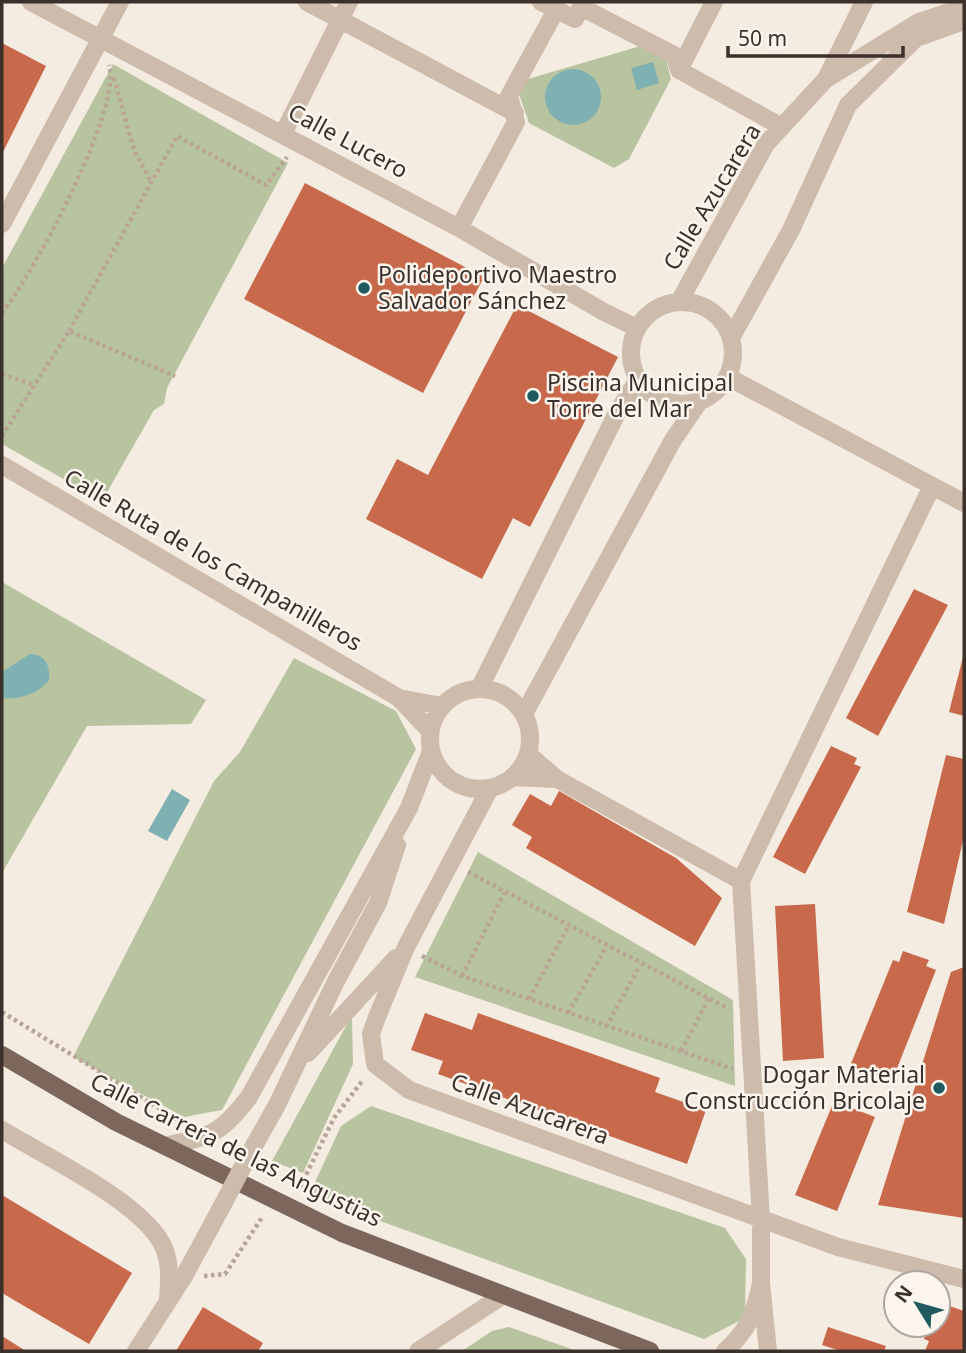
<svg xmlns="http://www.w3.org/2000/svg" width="966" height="1353" viewBox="0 0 966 1353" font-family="'Noto Sans',sans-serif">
<rect width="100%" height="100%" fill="#f4ebe1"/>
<path fill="#b8c4a0" d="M644,45L665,56L671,79L629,159L614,168L529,123L519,94L528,79Z
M113,64L288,163L167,388L164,404L154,410L102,501L2,444V268Z
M2,582L206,700L191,724L87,726L2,873Z
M294,658L396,711L416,749L222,1110L184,1117L73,1057L214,781L240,752Z
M478,852L733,1000L735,1086L415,977Z
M352,1015L353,1064L303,1173L272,1161Z
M371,1106L725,1228L746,1259L745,1318L704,1339L309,1195L341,1126Z
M509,1327L577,1351H462L492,1331Z"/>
<path fill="#7fb0b2" d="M653,62L659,83L637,90L631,68Z
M545 97a28 28 0 1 1 56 0a28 28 0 1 1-56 0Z
M30,654C46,655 50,665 49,680C39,694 18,700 2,698V672Z
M172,789L190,800L167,841L148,831Z"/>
<path fill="#c8694b" d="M2,43L46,66L2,154Z
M305,183L484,277L423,393L244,299Z
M517,305L618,357L530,527L513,518L482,579L366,519L397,459L428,475Z
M914,589L948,605L878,736L846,718Z
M963,657H964V716L949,712Z
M831,746L857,758L854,764L861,767L805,874L773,857Z
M946,755L964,759V836L944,924L907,912Z
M559,791L676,858L722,898L695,946L526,848L532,837L512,825L530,794L551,806Z
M815,904L824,1058L783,1061L775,906Z
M903,951L929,960L926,966L936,970L892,1081L850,1066L893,960L899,962Z
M964,967V1218L878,1205L951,972Z
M425,1013L472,1030L478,1013L660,1078L655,1092L706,1110L687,1164L438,1074L443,1061L411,1050Z
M834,1101L875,1117L837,1211L795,1195Z
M2,1195L132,1273L89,1344L2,1293Z
M938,1302L964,1311V1351H925L929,1341L924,1339L928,1325H938Z
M203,1307L263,1343L258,1351H176Z
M828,1327L886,1346L884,1351H841L822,1345Z
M2,1336L26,1351H2Z"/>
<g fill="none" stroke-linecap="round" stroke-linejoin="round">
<path stroke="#b9a596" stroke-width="4.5" stroke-dasharray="3.5 3.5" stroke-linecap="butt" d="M114,78L134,150L151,182
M2,313C32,276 123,108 109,65
M69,331L177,136L266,185L287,157
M2,374L34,385
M2,436L69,331L175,376
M468,872L729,1009
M422,956L462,976L733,1069
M462,976L504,893
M529,999L569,925
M2,1012L180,1121
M568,1013L607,946
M606,1027L640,965
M681,1051L709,998
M300,1187L334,1118L363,1080
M204,1276L225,1274L263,1216"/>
<path stroke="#cdbbac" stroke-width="18" d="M31,2L459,228L604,312L637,328
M307,2L515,113
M541,2L575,19L583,2
M581,7L674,55L679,70L782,127
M679,70L714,2
M826,79L864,2
M283,134L349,2
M2,224L120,2
M459,228L516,122L509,96L556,10
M679,302L766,144L826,79L919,22L964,7
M631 353a51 51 0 1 1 102 0a51 51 0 1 1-102 0Z
M731,338L791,230L848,105L916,38L964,21
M728,377L964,503
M2,465L399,698L430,731
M479,689L618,411L638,380
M430 739a50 50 0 1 1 100 0a50 50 0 1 1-100 0Z
M399,698L442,706
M524,714L673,440L699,402
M528,754L557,779L741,881
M512,777L557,779
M490,788L406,947L377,1017L371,1034L375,1064L409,1090L838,1247L964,1279
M308,1053L396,958
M2,1130C44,1156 145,1203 164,1248C171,1265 169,1283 168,1301
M168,1145C212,1137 222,1132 249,1097L409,808L431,751
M251,1151L277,1105L336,981L378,903L397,845
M761,1283V1219L741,881L932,486
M136,1351L183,1278L221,1208
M418,1351L502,1296
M725,1351C748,1331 755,1312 761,1283L768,1351"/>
<path stroke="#7d675c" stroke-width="18" d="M2,1055L116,1122L342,1233L650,1351"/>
<path stroke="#cdbbac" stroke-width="18" d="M221,1208L251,1151"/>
</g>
<g fill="#1f5a5e" stroke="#fbf5ee" stroke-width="2.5">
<circle cx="364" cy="288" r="7"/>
<circle cx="533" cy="396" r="7"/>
<circle cx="939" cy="1088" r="7"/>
</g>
<g text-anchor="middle" stroke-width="5" stroke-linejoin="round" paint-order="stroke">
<g font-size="23" fill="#3b302b" stroke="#fbf5ee">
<text transform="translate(348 141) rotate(28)" y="8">Calle Lucero</text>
<text transform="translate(712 197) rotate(-59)" y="8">Calle Azucarera</text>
<text transform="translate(213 560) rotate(30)" y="8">Calle Ruta de los Campanilleros</text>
<text transform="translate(530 1109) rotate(20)" y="8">Calle Azucarera</text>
<text transform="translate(236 1150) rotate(26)" y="8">Calle Carrera de las Angustias</text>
</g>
<g font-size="23" fill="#3b302b" stroke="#fbf5ee" text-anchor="start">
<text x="378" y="283">Polideportivo Maestro<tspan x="378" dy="26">Salvador Sánchez</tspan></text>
<text x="547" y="391">Piscina Municipal<tspan x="547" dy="26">Torre del Mar</tspan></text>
<text x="925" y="1083" text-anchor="end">Dogar Material<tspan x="925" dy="26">Construcción Bricolaje</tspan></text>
</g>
</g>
<rect width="966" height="1353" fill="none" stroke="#3b302b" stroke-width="7"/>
<g transform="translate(917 1304) rotate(307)"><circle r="33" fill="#fbf5ee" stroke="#aea6a0" stroke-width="2"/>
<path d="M0-5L12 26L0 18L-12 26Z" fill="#1f5a5e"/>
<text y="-10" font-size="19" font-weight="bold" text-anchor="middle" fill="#3b302b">N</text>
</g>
<path d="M728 46v10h175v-10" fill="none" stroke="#3b302b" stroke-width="3.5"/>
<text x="738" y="46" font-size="21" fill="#3b302b" stroke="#fbf5ee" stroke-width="5" paint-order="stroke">50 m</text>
</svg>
